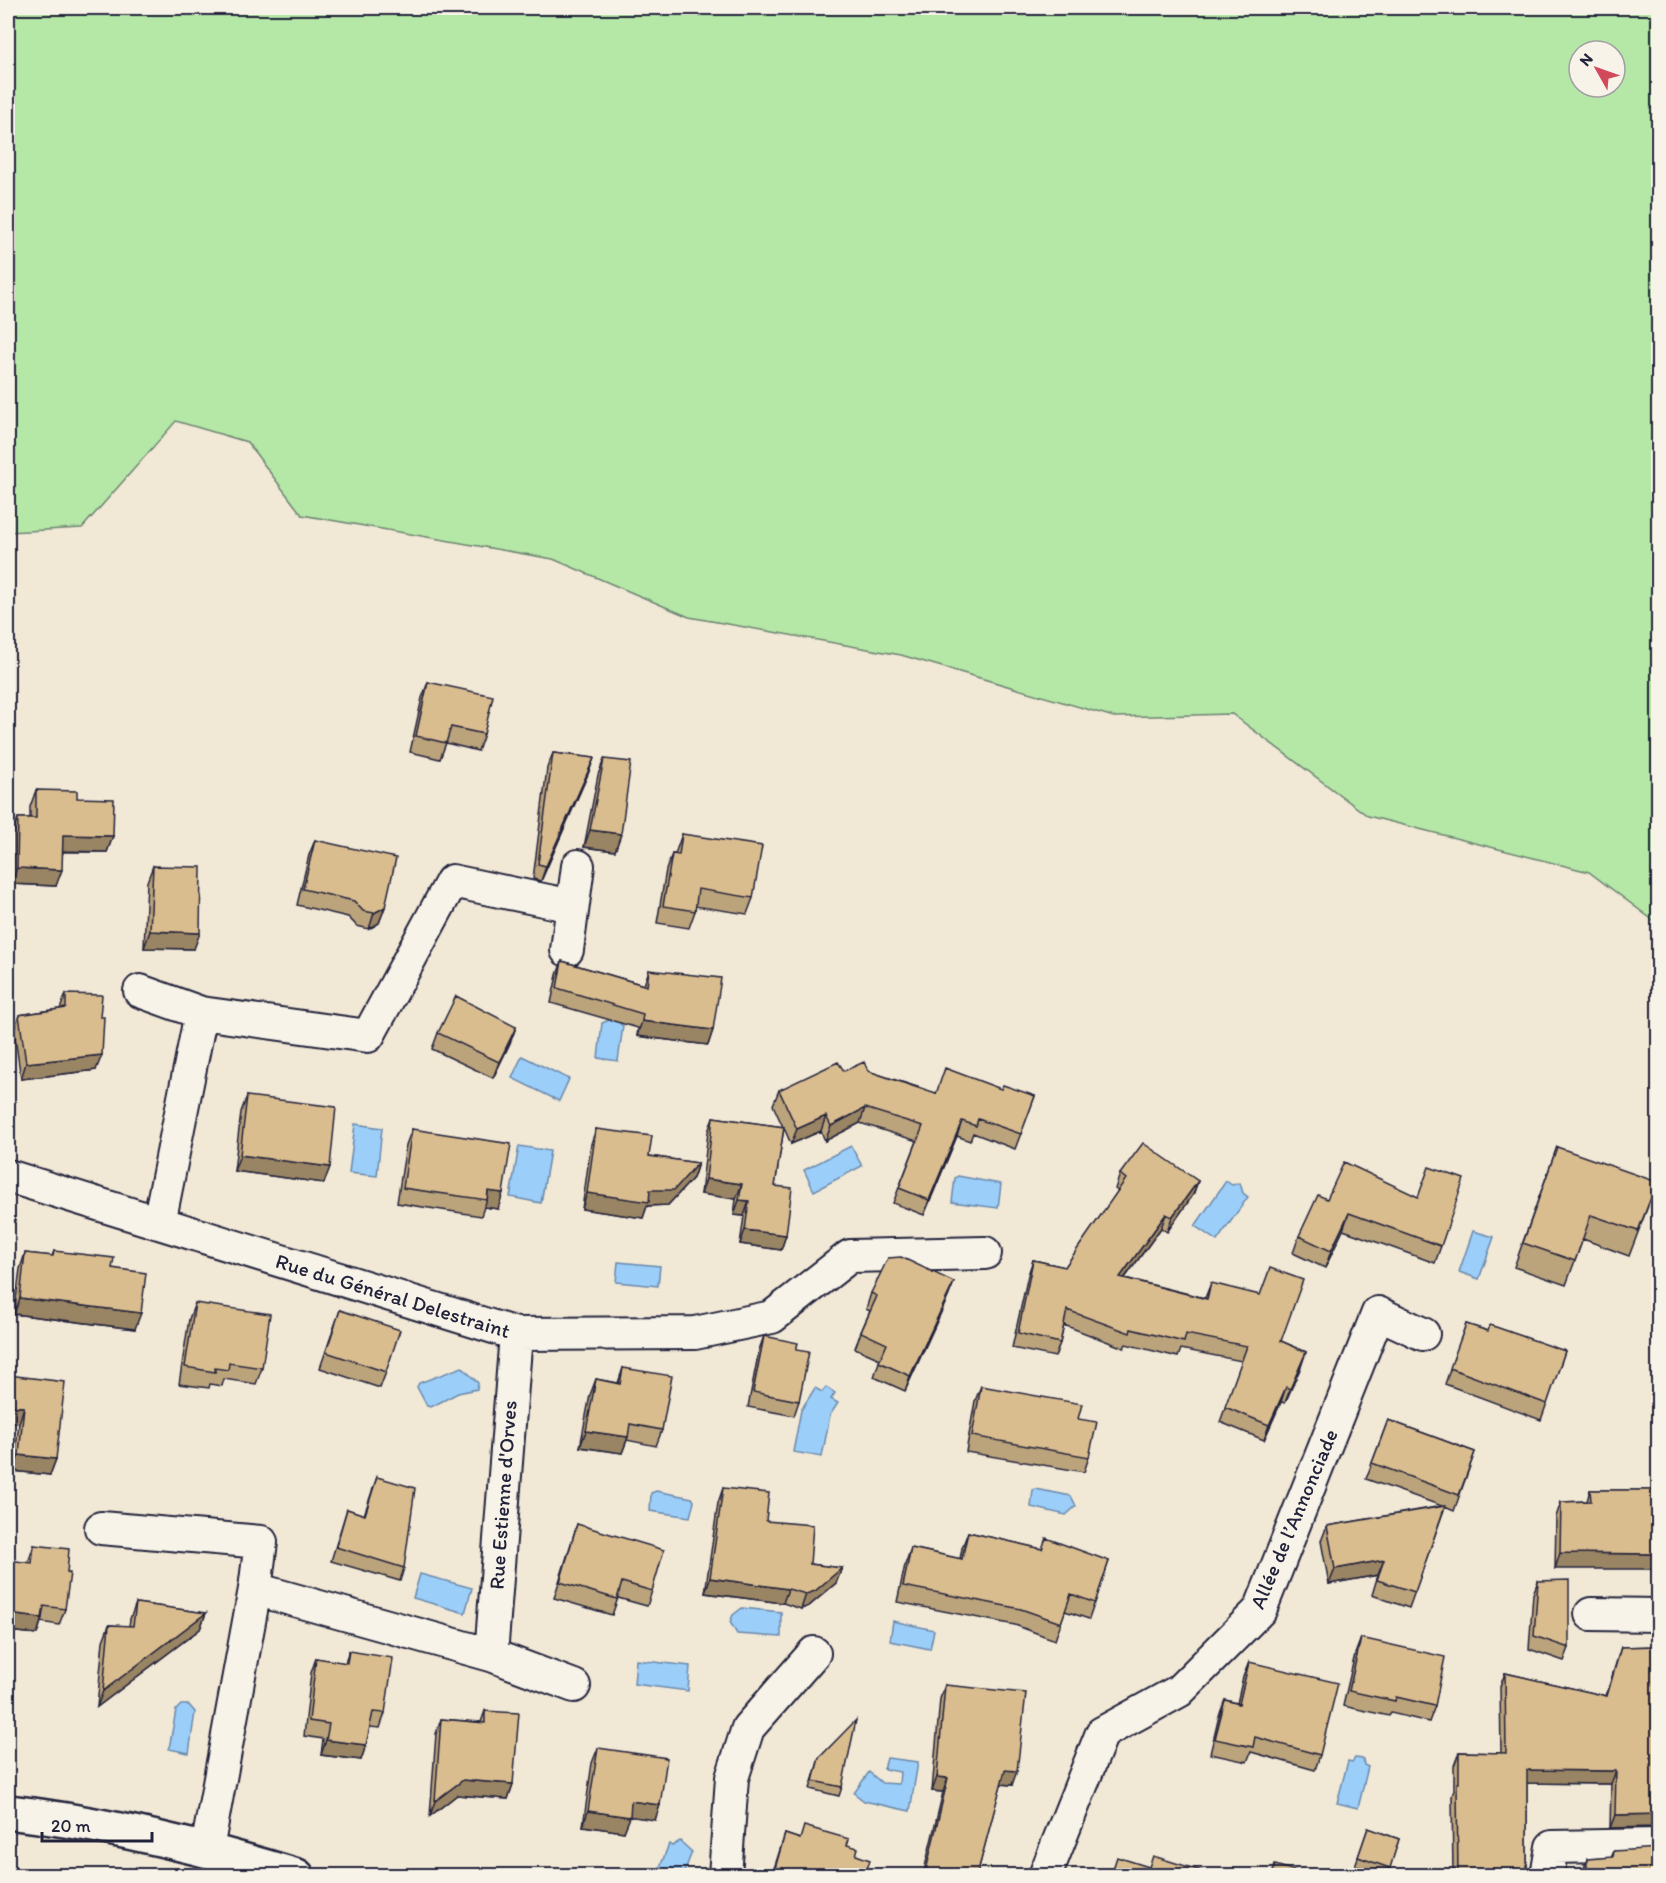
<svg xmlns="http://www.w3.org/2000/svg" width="1666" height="1883" viewBox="0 0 1666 1883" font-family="Itim,sans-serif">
<rect width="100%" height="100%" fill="#f1e8d6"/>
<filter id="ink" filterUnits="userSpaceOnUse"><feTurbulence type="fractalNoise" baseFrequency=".0167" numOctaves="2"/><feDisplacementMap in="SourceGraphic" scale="12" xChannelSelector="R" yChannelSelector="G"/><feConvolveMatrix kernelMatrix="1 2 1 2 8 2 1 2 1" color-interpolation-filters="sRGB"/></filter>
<g filter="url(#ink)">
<path fill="#b5e7a7" stroke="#6c8471" stroke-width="1.5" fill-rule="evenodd" d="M8,8H1658V924L1589,872L1368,816L1232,714L1114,717L901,655L689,617L553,559L302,515L247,442L176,421L82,528L8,532ZM1579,51H1615V87H1579Z"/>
<path fill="#9bcef8" stroke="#6b89ac" stroke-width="1.5" d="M614,1018L623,1026L618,1061L598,1058L602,1023Z
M522,1056L569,1079L559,1101L512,1078Z
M355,1124L382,1128L377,1176L349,1173Z
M519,1146L550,1151L541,1203L510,1197Z
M851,1146L862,1166L814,1191L804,1170Z
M958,1176L1001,1184L998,1208L952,1202L955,1178Z
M1226,1181L1232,1185L1240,1183L1243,1193L1248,1197L1217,1241L1195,1226Z
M1473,1231L1494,1237L1479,1279L1459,1272Z
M618,1262L660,1266L658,1286L616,1282Z
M462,1367L478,1383L477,1389L458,1393L431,1407L427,1406L417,1387L419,1383Z
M826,1387L835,1393L831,1399L838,1403L830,1415L822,1457L793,1452L801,1410L815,1388L822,1392Z
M1036,1489L1071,1496L1076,1506L1066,1515L1031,1507L1033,1490Z
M656,1491L692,1498L694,1501L690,1517L650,1511L651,1493Z
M420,1574L472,1588L465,1613L413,1598Z
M742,1608L781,1612V1637L737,1634L730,1622L733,1615Z
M893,1621L934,1630L930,1649L890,1641Z
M636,1660L690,1666L688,1691L634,1684Z
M181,1705H189L195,1712L189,1753L169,1749L176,1710Z
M887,1758L918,1762L910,1811L864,1801L854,1793L869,1772L882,1783L899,1784L900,1772L884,1769Z
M1355,1758L1363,1759L1364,1765L1368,1767L1358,1808L1337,1803L1348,1761L1352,1762Z
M680,1841L692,1852L683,1875H657L669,1844L672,1846Z"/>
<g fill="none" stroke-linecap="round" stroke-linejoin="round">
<g stroke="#22223b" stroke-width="36">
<path id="minor" d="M567,950L578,866
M140,991L201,1013
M8,1176L516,1334L695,1333L772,1317L850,1256L985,1253
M159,1223L201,1013L368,1036L452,881L572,906
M101,1528L261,1542L255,1589
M1591,1614L1658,1615
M491,1655L574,1686
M207,1849L255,1589L491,1655L516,1334
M725,1876L732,1778L748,1728L814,1653
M1045,1876L1102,1733L1179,1691L1260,1610L1378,1313L1423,1334
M1547,1876L1552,1847L1658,1845"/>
</g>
<g stroke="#22223b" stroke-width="38">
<path id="tertiary" d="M8,1812C106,1823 202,1847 297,1876"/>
</g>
<use href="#minor" stroke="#f7f3e8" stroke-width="32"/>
<use href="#tertiary" stroke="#f7f3e8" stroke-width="33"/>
</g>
<path fill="#bba37b" stroke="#22223b" stroke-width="1.5" d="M428,682L484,734L478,751L446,743L440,759L410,752L422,698Z
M553,753L594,758L588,774L541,881L533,879L547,768Z
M604,759L621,834L615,851L584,847L598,775Z
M36,790L77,798L113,836L107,852H63L56,886L11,884L12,834L18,818H30V807Z
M682,834L753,898L747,914L695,906V911L689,928L657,923L666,870L672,854H675Z
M315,840L385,907L379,923L369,929L357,926L348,917L297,905L309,855Z
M153,866L194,949L144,948L147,882Z
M562,961L644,985L649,970L713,1030L708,1045L637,1036L638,1028L551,1003L557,975Z
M66,994L96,1070L21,1079L14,1030L19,1015L60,1009Z
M516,1027L510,1043L493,1078L432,1049L438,1033Z
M844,1071H868L936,1093L1001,1089L1035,1096L1015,1149L973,1133L970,1141L957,1136L924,1215L893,1203L917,1141L860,1123L825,1141L821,1131L791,1144L784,1128L775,1186L786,1235L781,1250L740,1244L744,1216L734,1215L736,1199L701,1194L708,1132L713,1117L783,1127L773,1105L779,1090Z
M247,1096L324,1183L234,1171L241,1112Z
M412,1129L498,1209L484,1207L481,1216L397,1203L406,1145Z
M596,1129L649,1156L698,1163L693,1178L668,1205L647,1206L643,1218L582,1209L591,1144Z
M1557,1147L1648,1206L1629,1256L1583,1239L1566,1285L1514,1267Z
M1120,1174L1198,1181L1193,1195L1167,1232L1161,1228L1125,1278L1205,1298L1211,1283L1281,1341L1306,1352L1285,1403L1281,1402L1264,1440L1220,1422L1242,1361L1181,1349L1178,1357L1126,1344L1124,1348L1064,1325L1060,1343L1055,1357L1012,1348L1028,1275L1033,1260L1065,1267L1118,1191L1115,1189Z
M1327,1199L1441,1246L1435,1263L1343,1230L1325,1268L1293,1253L1299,1236Z
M54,1251L112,1268L135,1329L14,1314L20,1269L25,1253L52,1256Z
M954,1282L948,1297L905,1391L874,1377L880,1359L855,1348L861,1332L870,1311L866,1309L871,1293Z
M195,1303L262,1368L256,1384L224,1379L222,1386L210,1384L209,1388L179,1384L189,1319Z
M340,1310L386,1372L380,1388L320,1368Z
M1466,1324L1488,1331L1565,1351L1541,1420L1445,1384Z
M764,1336L796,1350L799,1401L794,1416L748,1407L759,1350Z
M623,1368L662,1430L656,1446L627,1440L622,1453L580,1447L590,1395L596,1379L618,1383Z
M8,1375L56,1459L50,1475L13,1471L19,1423Z
M981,1386L1078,1419L1089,1457L1084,1472L966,1452L975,1401Z
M1388,1420L1475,1452L1454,1511L1445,1507L1409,1608L1372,1595L1378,1575L1329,1584L1321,1541L1327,1526L1442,1506L1366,1479Z
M377,1477L404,1568L400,1581L331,1561L347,1509L364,1515Z
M723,1488L766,1521L810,1564L842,1568L836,1583L809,1606L801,1609L783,1603L705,1593L718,1503Z
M1590,1490H1659L1555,1569L1556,1517L1561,1502L1587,1501Z
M577,1524L652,1591L647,1606L618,1598L612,1615L554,1598Z
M968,1532L1042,1549L1109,1561L1089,1619L1065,1611L1055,1640L1015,1625L897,1602L905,1565L911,1548L960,1559L962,1548Z
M34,1545L67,1573L65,1609L59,1625L41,1622L37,1634L8,1631V1560L28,1563Z
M1538,1581L1569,1648L1564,1661L1529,1649L1533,1594Z
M136,1603L206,1613L200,1629L97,1707L103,1641L109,1625L129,1626L130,1619Z
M1361,1638L1435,1706L1429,1722L1391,1713L1389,1716L1343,1706L1355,1654Z
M1659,1646V1827L1610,1828L1611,1784L1527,1783V1875H1453L1452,1796L1454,1789V1766L1459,1752L1501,1753L1500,1687L1505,1673L1606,1696L1621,1647Z
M349,1651L385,1713L380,1728L370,1727L366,1745L361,1760L321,1755L323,1739L304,1736L311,1673L316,1658L345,1663Z
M1249,1662L1320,1755L1315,1770L1251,1752L1247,1762L1210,1754L1219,1716L1225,1700L1237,1703L1243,1677Z
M945,1685L1012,1785L1001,1784L977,1875H923L943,1792L932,1791L940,1699Z
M485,1711L513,1784L508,1799L457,1795L430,1816L436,1734L441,1719L481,1722Z
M598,1748L660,1805L655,1820L630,1816L624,1832L583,1826L592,1763Z
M819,1758L842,1787L839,1796L810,1789Z
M1368,1828L1399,1839L1387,1875H1383L1355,1866Z
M785,1834L800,1839L847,1845L856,1855L865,1875H772Z
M1614,1851L1659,1875H1571L1572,1872H1583L1587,1859L1611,1858Z"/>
<path fill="#998464" stroke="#22223b" stroke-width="1.5" d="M594,758L588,774L541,881L546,866Z
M590,830L621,834L615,851L584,847Z
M63,835L113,836L107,852L57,851Z
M17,868L62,870L56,886L11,884Z
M385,907L379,923L369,929L374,913Z
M150,931L200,933L194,949L144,948Z
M642,1021L713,1030L708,1045L637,1036Z
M516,1027L510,1043L493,1078L499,1062Z
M102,1055L96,1070L21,1079L26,1063Z
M865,1108L860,1123L825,1141L831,1126Z
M826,1116L821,1131L791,1144L797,1129Z
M962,1121L957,1136L924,1215L929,1200Z
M240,1155L330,1167L324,1183L234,1171Z
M698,1163L693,1178L668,1205L647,1206L643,1218L582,1209L587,1193L650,1190Z
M706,1179L742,1184L736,1199L701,1194Z
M1198,1181L1193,1195L1167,1232L1172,1217Z
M488,1191L503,1193L498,1209L484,1207L487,1200Z
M739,1200L749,1201L744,1216L734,1215Z
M1349,1213L1343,1230L1325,1268L1331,1251Z
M1166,1214L1161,1228L1115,1291L1120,1277Z
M745,1230L786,1235L781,1250L740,1244Z
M954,1282L948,1297L905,1391L910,1376Z
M20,1298L141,1313L135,1329L14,1314Z
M1306,1352L1301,1367L1285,1403L1290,1389Z
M1286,1387L1281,1402L1264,1440L1269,1425Z
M8,1406L24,1407L19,1423L8,1422Z
M586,1431L628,1437L622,1453L580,1447Z
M19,1455L56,1459L50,1475L13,1471Z
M1560,1553L1659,1554V1569H1555Z
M1384,1560L1378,1575L1329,1584L1335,1569Z
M842,1568L836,1583L809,1606L801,1609L806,1594Z
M710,1578L788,1589L783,1603L705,1593Z
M206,1613L200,1629L97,1707L103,1691Z
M8,1614L42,1618L37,1634L8,1631Z
M326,1740L366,1745L361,1760L321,1755Z
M1005,1770L1017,1771L1012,1785L1000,1784Z
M1527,1770L1616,1771L1611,1784L1522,1783Z
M937,1777L948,1778L943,1792L932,1791Z
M463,1780L513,1784L508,1799L457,1795L430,1816L435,1801Z
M631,1801L660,1805L655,1820L626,1816Z
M588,1811L630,1817L624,1832L583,1826Z
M1659,1814L1658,1827L1610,1828L1615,1815Z"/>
<path fill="#dabd8f" stroke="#22223b" stroke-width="1.5" d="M428,682L493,696L484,734L451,727L446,743L416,736Z
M553,753L594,758L546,866L538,864Z
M604,759L631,762L621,834L590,830Z
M36,790L77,791V798L114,799L113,836L63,835L62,870L17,868L18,818H36Z
M682,834L762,846L753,898L698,889L695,911L663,906L672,854L679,855Z
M315,840L396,858L385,907L374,913L363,911L354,901L303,889Z
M153,866L201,867L200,933L150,931Z
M562,961L647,986L649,970L721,978L713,1030L642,1021L643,1014L557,988Z
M66,994L102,995L100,1017H104L102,1055L26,1063L19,1015L66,1008Z
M456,996L516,1027L499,1062L438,1033Z
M838,1062L844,1071L864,1062L868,1071L936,1094L945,1068L1001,1089L1003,1085L1035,1096L1021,1134L978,1119L976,1126L962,1121L929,1200L899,1188L923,1126L865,1108L831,1126L826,1116L797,1129L779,1090Z
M247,1096L336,1107L330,1167L240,1155Z
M713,1117L784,1127L775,1186L792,1188L786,1235L745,1230L749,1201L739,1200L742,1184L706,1179Z
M412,1129L511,1144L503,1193L488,1191L487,1200L403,1188Z
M596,1129L652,1136L649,1156L698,1163L674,1190H650L649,1202L587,1193Z
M1143,1143L1198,1181L1172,1217L1166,1214L1120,1277L1207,1299L1211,1283L1260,1295L1270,1268L1303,1280L1281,1341L1306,1352L1290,1389L1286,1387L1269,1425L1225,1407L1247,1346L1186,1334L1184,1342L1131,1329L1130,1333L1067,1310L1060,1343L1018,1333L1033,1260L1065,1267L1126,1179L1120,1174Z
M1557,1147L1657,1182L1638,1231L1591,1215L1575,1261L1523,1243Z
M1344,1162L1418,1197L1429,1167L1464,1179L1441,1246L1349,1213L1331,1251L1299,1236L1318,1195L1327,1199Z
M54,1251L114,1258L112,1268L146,1273L141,1313L20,1298L25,1253L53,1256Z
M901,1257L954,1282L910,1376L879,1362L887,1344L861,1332L877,1296L871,1293L888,1258Z
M195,1303L270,1314L262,1368L229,1363L228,1370L215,1368V1372L185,1367Z
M340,1310L400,1330L386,1372L326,1352Z
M1466,1324L1488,1331L1490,1325L1565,1351L1547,1404L1450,1368Z
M764,1336L798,1343L796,1350L809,1352L799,1401L753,1392Z
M623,1368L672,1376L662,1430L630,1424L628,1437L586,1431L596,1379L620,1384Z
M8,1375L65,1382L56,1459L19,1455L24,1407L8,1406Z
M981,1386L1082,1404L1078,1419L1097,1422L1089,1457L972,1436Z
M1388,1420L1475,1452L1459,1495L1372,1463Z
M377,1477L415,1488L404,1568L336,1547L347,1509L365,1515Z
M723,1488L769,1493L766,1521L813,1525L810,1564L842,1568L815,1591L806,1594L788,1589L710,1578Z
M1590,1490H1659V1554L1560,1553L1561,1502L1591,1501Z
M1445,1506L1415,1592L1377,1580L1384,1560L1335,1569L1327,1526Z
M577,1524L664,1550L652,1591L622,1582L617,1599L560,1582Z
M968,1532L1042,1549L1046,1538L1109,1561L1095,1603L1071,1594L1061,1623L1021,1609L903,1586L911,1548L962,1559Z
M34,1545L69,1549L67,1573H70L65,1609L44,1606L42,1618L8,1614V1560L32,1563Z
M1569,1580V1648L1534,1636L1538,1581Z
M136,1603L206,1613L103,1691L109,1625L133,1626Z
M1361,1638L1445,1657L1435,1706L1396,1697L1395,1701L1349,1691Z
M1659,1646V1814L1615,1815L1616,1771L1527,1770V1875H1458L1457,1783H1459V1752L1506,1753L1505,1673L1607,1696L1621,1647Z
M349,1651L393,1658L385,1713L373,1712L366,1745L326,1740L329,1724L309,1721L316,1658L347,1663Z
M1249,1662L1338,1683L1320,1755L1255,1737L1253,1747L1215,1739L1225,1700L1239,1704Z
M945,1685L1026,1693L1017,1771L1005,1770L977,1875H925L948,1778L937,1777Z
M485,1711L519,1713L513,1784L463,1780L435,1801L441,1719L485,1723Z
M856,1720L842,1787L813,1781L819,1758Z
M598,1748L667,1758L660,1805L631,1801L630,1817L588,1811Z
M804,1826L849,1839L847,1845L858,1848L856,1855L870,1860L865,1875H773L785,1834L800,1839Z
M1368,1828L1399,1839L1390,1868L1358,1857Z
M1659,1848V1875H1572V1872H1587V1859L1613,1857L1614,1851Z
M1153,1856L1205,1872L1204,1875H1111L1117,1857L1149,1867Z
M1275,1865L1309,1875H1272Z"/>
</g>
<g text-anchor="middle" stroke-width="6" stroke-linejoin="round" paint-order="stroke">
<g font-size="21" fill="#22223b" stroke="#f7f3e8">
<text transform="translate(393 1296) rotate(17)" y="7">Rue du Général Delestraint</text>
<text transform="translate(503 1495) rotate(-86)" y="7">Rue Estienne d'Orves</text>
<text transform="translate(1294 1519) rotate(-67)" y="7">Allée de l’Annonciade</text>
</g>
</g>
<rect width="1666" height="1883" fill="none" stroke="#f7f3e8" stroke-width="30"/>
<rect x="15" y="15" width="1636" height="1853" fill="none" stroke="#22223b" stroke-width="2" filter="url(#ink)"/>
<g transform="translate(1597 69) rotate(310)"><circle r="28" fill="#f7f3e8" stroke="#a29fa3" stroke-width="1.5"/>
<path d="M0-4.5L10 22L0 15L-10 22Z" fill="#d1495b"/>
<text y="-9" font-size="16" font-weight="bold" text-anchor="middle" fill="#22223b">N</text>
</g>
<path d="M42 1832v9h110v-9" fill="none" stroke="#22223b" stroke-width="3"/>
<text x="51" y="1832" font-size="18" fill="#22223b" stroke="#f7f3e8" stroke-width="4.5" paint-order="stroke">20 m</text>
</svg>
